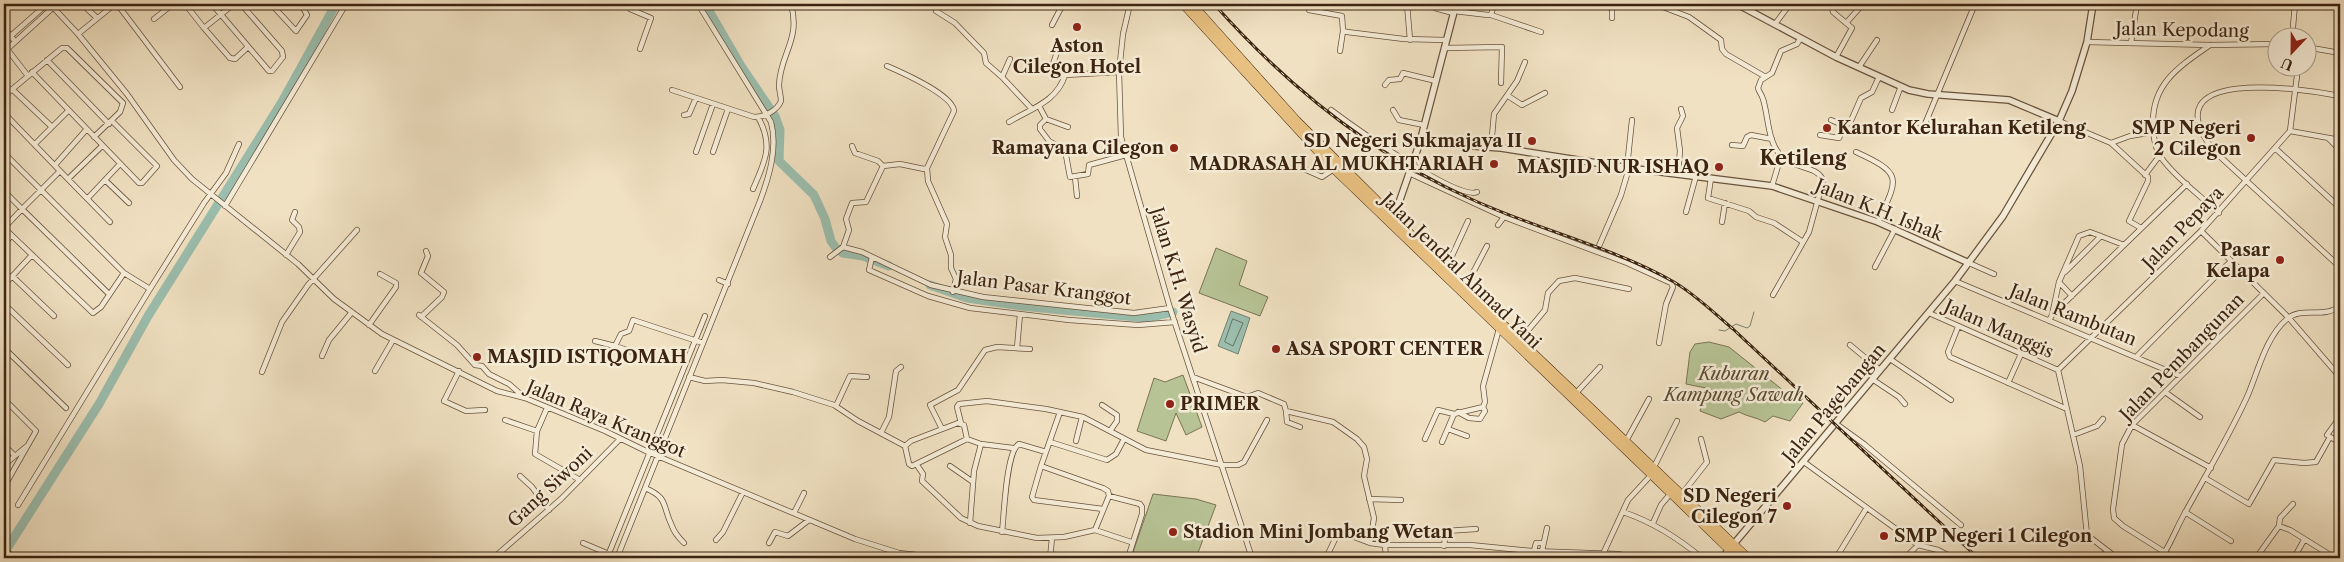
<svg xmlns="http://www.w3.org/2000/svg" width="2344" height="562" viewBox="0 0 2344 562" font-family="'Libre Caslon Text',serif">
<rect width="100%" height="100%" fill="#f0e1c2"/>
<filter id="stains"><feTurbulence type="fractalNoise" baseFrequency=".004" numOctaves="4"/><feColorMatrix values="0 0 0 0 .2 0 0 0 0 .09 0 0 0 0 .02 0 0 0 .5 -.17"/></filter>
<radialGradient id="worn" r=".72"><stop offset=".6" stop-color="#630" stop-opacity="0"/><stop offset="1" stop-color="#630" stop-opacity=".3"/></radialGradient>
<path fill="#b7c395" stroke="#7a7453" d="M1216,248L1247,261L1239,285L1268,297L1260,316L1199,293Z
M1709,342L1729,347L1784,391L1803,403L1790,421L1773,416L1765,422C1756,417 1748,417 1739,412L1721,419L1700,411L1706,388L1686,384L1690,352L1695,344Z
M1183,375L1202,427L1186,435L1176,413L1166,441L1137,431L1154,378L1165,382Z
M1153,494L1196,499L1216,505L1196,558H1131Z"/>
<path fill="#9bbeae" stroke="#75806f" d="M1231,311L1250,318L1238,354L1218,346Z"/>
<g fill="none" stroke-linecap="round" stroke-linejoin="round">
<path stroke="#6c7160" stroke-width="1" d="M1233,319L1243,323L1233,346L1225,342Z"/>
<path stroke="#75806f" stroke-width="1" d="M1719,330L1725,331L1736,324L1747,328L1750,326L1754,312"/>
<path stroke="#9bbeae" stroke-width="9" d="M705,4L741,66L775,116L780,130L779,161L814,195L825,219L831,241L836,248L843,253L863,256L889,266
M930,285L967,298L1021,306L1146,318L1173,312
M4,553L99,404L148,316L282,102L336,4"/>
<g stroke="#69533d" stroke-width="6">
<path id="minor" d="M50,4L78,34L127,94L174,160L192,179L298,264L334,299L382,334L497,391L525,398L605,431L648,452L855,539L899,553L943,558
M82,4L97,18
M117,4L180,87
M185,4L204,28L234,4
M212,4L269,71H272L283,57L282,51L241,4
M271,4L296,31L307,15L301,4
M631,4L630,9L651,18L640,49
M1130,4L1123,34L1119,72L1121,137L1170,308L1252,558
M1386,4L1420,6
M1407,4L1410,40
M1604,4L1612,9V18
M1833,4L1832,8L1833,12L1852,28L1836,57
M2321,4L2340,7
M1663,7L1689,17L1721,40L1722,49L1726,54L1764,76
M1435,8L1453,13
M1309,10L1342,16L1343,31L1347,32L1404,39L1446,40
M936,11L955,23L984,53L986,63L1002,77
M1454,11L1488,15H1491L1494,4
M1491,15L1541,32
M154,19L173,4
M1847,22L1863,4
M1775,24L1790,4
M1052,25L1063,4
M4,28L13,39
M204,28L230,58L235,59L248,47
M78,34L115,4
M2292,38L2295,4
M4,42L47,4
M2087,42L2210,45L2276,44
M2131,43L2137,4
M2210,45C2180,66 2152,83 2153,124C2153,136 2155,150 2163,160C2178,180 2201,196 2219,213
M2306,47L2340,53
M1444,48L1502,47L1501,83
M7,49L28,76
M1058,49L1053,64L1055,68L1065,75
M1340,51L1343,31
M4,52L57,4
M1010,59L1002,77L1031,108
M47,60L109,124
M1859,67L1877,40
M32,72L139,183H142L157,166L112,121
M1385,85L1389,80L1400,79L1403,73L1436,81
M12,89L52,127L35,144
M672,90L754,117C764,117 777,111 781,101C781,96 779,90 779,85C780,54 801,40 791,4
M4,96L62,48H67L123,103L120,112L94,137
M1508,96L1522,105L1545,93
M2340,96C2300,88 2148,66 2214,151L2340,267
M1039,106L1046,119L1040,125V129L1049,141L1065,150L1070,177L1088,174L1089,165L1126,155
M1331,110C1351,125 1458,201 1477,192
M1393,110L1399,120L1424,125
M1892,110L1901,86
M4,113L60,171L22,209L4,191
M684,115L689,114L696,98
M1046,119L1068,127
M1831,120L1843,125L1850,123L1861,98L1872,92L1879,77
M2059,121L2111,143L2148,177V181L2129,221L2141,228
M1009,122C1030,109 1057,102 1065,75L1119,72
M52,127L68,111
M1912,130L1921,128L1925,124L1975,4
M2290,131L2298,68
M2290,131L2340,140
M1820,135L1839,138L1845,126
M2329,139L2340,150
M2111,143L2130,136L2153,132
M1732,145L1743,146L1747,137L1751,135L1772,139
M852,146L855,153L878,161L883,166
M1491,147L1494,114L1517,81L1525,62
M2275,148L2340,208
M696,152L713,104
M713,152L728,109
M1856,152C1904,174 1898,178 1878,222
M4,153L124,273L150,289L204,203L226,173L239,144
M55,165L86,130
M1627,167L1632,120
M927,168L928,181L947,224L945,237L951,255V268L956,279L953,292
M1304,169L1322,177L1334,169
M60,171L110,222
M1409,173L1504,217L1627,263L1671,283L1673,287L1666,304L1659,343
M1678,174L1680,151L1677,128L1683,116L1681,109
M2145,175L2160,155
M1075,177L1077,196
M1711,178L1708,198L1749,211L1756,217L1774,223L1803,242
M68,179L102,146
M105,180L129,203
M1772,186L1781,156
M753,189C765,161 774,146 758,117
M88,198L120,164
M225,206L346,4
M1686,212L1696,176
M1722,222L1725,203
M1498,225L1504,217
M4,228L93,313L101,307L124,273
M4,228L22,209L109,294
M2201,231L2288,317L2340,377
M4,244L11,236
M1599,246L1621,195L1629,168
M843,247L862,252L931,285L983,297L1134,313L1170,308
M286,255L300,232L299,227L292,220L295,212
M830,257L843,247L849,230L846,219L852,203L866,202L883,166L900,164L924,169L927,168L954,111C953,95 901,72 887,66
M872,257L869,270L928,296L970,308L1069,320L1138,325L1175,322
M1969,263L1994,274
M1875,267L1895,229
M1446,269L1468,221
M2065,272L2101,236
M12,276L54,316
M719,280L728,284
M1955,281L2180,376
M2059,282L2072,296
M4,285L31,256
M1465,288L1487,246
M1773,295L1809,232L1823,181C1819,166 1793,168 1783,158C1767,143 1769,118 1763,99C1762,95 1759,92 1758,88L1761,80L1772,73L1781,51L1797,44L1800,39
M4,304L68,365
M1929,313L2058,370
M419,315L457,345L475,365L482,366L489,374L509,384L525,398
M2052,315L2059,282L2079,236L2090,232L2124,245
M421,317L442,297L444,292L421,273L428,256L426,251
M2049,321L2052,315L2187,184
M369,325L396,287V283L380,274
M1958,327L1948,352L1950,357L2067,409
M1520,340L1545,310L1548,293L1559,281L1575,278L1629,289
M595,341L615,346
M1850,345L1880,370
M4,348L66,408
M1017,348L1020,314
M322,356L329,340L352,312
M2137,356L2231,261
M1890,359L1951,400
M656,360L615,346L621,334L629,331L633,320L703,343
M2058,370L2201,231L2290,131
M2058,370L2080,466L2087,535L2117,558
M375,371L393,340
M459,371L444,401L466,411L485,410
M262,372L282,322L308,285L357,230
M689,377L705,381L722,380L754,383L793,392L834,405L858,421L905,446L909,464L912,466L967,439L981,444
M1193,377L1247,397L1258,393L1284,404L1286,411L1333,422L1357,439L1364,447L1367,459L1364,476L1374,518L1370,543
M1872,379L1899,397L1905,404
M2008,383L2021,354
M2165,392L2200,417
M1576,393L1600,367
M4,399L36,431L4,487
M1102,405L1117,415V421L1110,431
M836,406L850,376L867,377
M547,408L537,431L535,454L580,480
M1286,411L1287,422L1300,427
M1060,412L1041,466L1103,488L1108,491L1109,496
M1458,412L1469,418L1480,419L1485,411L1483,407
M505,420L537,431
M961,423L957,407L959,404L987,401L1046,409L1083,417L1146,450L1222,465H1238L1244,462L1267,420
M1835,423L1864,444L1961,525
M2132,425L2211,468
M942,429L930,405L958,390L985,350L997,347L1030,349
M1448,429L1467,436
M881,433L889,417L896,371L901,367
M2073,435L2097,426L2103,419
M2330,437L2340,442
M1425,439L1438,410L1454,414
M1076,441L1082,417
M1626,441L1649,399
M1050,442L1107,460L1116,454L1124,439
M1442,442L1454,414L1483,407L1485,402L1483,386L1499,329
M4,445L14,455
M905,446L911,441L958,423L964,425L967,439
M1804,462L1918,545
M4,465L27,446
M917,465L923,474L922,481L961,518L978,526L1037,538L1064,537L1095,530L1131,542
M950,466L973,482
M1041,466L1032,497L1034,500L1103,509
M1654,467L1677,421
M520,476L532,487L549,510
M2205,478L2249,504L2274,460L2304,463L2316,462L2330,437L2327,435L2340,417
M645,488C669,498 662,506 672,526C674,532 679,538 684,543
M1682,494L1707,462L1701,439
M1369,499L1401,500
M18,505L150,289
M1623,512C1653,522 1678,538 1702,558
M2185,512L2231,541
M794,513L804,493
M970,523L974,471L981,444L1013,448
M1653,523L1661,505L1671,493
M2279,526L2290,530L2335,558
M1095,530L1109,496L1140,504L1142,507V514L1128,558
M1002,532C1004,516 1006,451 1019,444L1046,452
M716,540L723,532L743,492
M583,543L609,554
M769,543L775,532L788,536L809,520
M1385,545L1386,558
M1444,546L1446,531L1476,529
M1534,551L1536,543H1543
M1542,551L1547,528
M498,554L561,499L620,439
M1603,554L1628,500L1652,474
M607,558L705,316
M617,558L760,201C769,177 778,148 771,122L698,4
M1050,558L1052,538
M1326,558L1337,535L1341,532L1370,543L1385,545H1470L1532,551L1618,554L1633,558
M1836,558L1866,509
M1905,558L1918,545L1938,550L1953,558
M2098,558L2107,552
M2161,558C2171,544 2177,526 2186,511C2207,473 2229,436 2247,397C2258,372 2265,338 2287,319C2302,306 2324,319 2340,306
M2174,558L2123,526L2114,518L2113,509L2122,444L2132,425L2264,293
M2256,558L2279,526L2280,518L2293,504
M2294,558L2304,540"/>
</g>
<g stroke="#69533d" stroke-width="8">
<path id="tertiary" d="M1737,4L1836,57L1909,90L1928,94L2009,100L2059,121
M1420,142L1501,148L1629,168L1772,186L1878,222L1969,263
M1394,217L1420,142L1456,4
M1722,558L1955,281L2003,216L2059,121L2072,91L2087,42L2093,4"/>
</g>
<g stroke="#3c2411" stroke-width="9">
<path id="trunk" d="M1183,4L1334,169L1738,558
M1192,4L1297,121L1465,288L1748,558"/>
</g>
<g stroke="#3c2411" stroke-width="11">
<path id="motorway" d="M4,552L10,558"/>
</g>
<use href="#minor" stroke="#f5ecd7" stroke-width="4.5"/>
<use href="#tertiary" stroke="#f5ecd7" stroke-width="5.5"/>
<use href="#trunk" stroke="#e8c081" stroke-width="8"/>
<use href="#motorway" stroke="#e8c081" stroke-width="9"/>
<g stroke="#3c2411" stroke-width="3">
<path id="rail" d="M1214,4C1286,85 1371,154 1471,199C1536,229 1613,247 1674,282C1696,295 1714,313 1733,329L1978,558"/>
</g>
<use href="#rail" stroke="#f5ecd7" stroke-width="1" stroke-dasharray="4" stroke-linecap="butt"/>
</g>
<g fill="#8f2418" stroke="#f5ecd7" stroke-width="2">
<circle cx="1077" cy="27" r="5"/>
<circle cx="1827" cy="128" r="5"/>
<circle cx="2251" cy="138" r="5"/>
<circle cx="1532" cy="141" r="5"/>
<circle cx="1174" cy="148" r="5"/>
<circle cx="1494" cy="164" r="5"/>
<circle cx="1719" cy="167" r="5"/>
<circle cx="2280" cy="260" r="5"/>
<circle cx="1276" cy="349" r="5"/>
<circle cx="477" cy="357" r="5"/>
<circle cx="1170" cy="404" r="5"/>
<circle cx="1787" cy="506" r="5"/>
<circle cx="1173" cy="532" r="5"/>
<circle cx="1884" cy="536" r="5"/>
</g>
<g text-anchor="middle" stroke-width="5" stroke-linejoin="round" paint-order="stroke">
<g font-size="18" fill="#3c2411" stroke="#f5ecd7">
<text transform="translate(2182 30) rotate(1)" y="6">Jalan Kepodang</text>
<text transform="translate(1879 210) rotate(22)" y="6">Jalan K.H. Ishak</text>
<text transform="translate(2183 228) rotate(-46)" y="6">Jalan Pepaya</text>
<text transform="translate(1461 271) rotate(44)" y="6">Jalan Jendral Ahmad Yani</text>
<text transform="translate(1178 280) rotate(73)" y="6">Jalan K.H. Wasyid</text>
<text transform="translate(1044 288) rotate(7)" y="6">Jalan Pasar Kranggot</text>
<text transform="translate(2073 315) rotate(22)" y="6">Jalan Rambutan</text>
<text transform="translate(1999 329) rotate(24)" y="6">Jalan Manggis</text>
<text transform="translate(2182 357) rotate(-46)" y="6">Jalan Pembangunan</text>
<text transform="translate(1834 403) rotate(-50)" y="6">Jalan Pagebangan</text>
<text transform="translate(606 419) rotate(23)" y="6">Jalan Raya Kranggot</text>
<text transform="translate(550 487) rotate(-43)" y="6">Gang Siwoni</text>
</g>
<g font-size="18" font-weight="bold" fill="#3c2411" stroke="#f5ecd7" text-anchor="end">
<text x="1077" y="52" text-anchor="middle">Aston<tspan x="1077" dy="21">Cilegon Hotel</tspan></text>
<text x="1837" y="134" text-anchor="start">Kantor Kelurahan Ketileng</text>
<text x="2241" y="134">SMP Negeri<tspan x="2241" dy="21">2 Cilegon</tspan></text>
<text x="1522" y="147">SD Negeri Sukmajaya II</text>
<text x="1164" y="154">Ramayana Cilegon</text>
<text x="1484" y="170">MADRASAH AL MUKHTARIAH</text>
<text x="1709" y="173">MASJID NUR ISHAQ</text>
<text x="2270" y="256">Pasar<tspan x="2270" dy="21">Kelapa</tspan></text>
<text x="1286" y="355" text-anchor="start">ASA SPORT CENTER</text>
<text x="487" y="363" text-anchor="start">MASJID ISTIQOMAH</text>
<text x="1180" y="410" text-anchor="start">PRIMER</text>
<text x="1777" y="502">SD Negeri<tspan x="1777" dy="21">Cilegon 7</tspan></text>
<text x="1183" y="538" text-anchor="start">Stadion Mini Jombang Wetan</text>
<text x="1894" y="542" text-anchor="start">SMP Negeri 1 Cilegon</text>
</g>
<g font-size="18" font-style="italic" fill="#5b4c32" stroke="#f5ecd7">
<text x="1734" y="380">Kuburan<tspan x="1734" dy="21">Kampung Sawah</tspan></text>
</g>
<g font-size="20" font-weight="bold" fill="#3c2411" stroke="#f5ecd7">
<text x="1803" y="165">Ketileng</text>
</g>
</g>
<rect width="2344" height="562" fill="none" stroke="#f0e1c2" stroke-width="20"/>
<rect x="5" y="5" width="2334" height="552" fill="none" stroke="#3c2411" stroke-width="2.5"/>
<rect x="10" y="10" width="2324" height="542" fill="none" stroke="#3c2411"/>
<g transform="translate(2292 52) rotate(202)"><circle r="24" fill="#f5ecd7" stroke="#ab9c88"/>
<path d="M0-4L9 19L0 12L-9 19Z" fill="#8f2418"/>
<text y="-8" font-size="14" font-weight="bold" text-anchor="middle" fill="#3c2411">U</text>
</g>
<rect width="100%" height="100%" filter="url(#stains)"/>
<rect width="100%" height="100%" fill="url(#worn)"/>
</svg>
